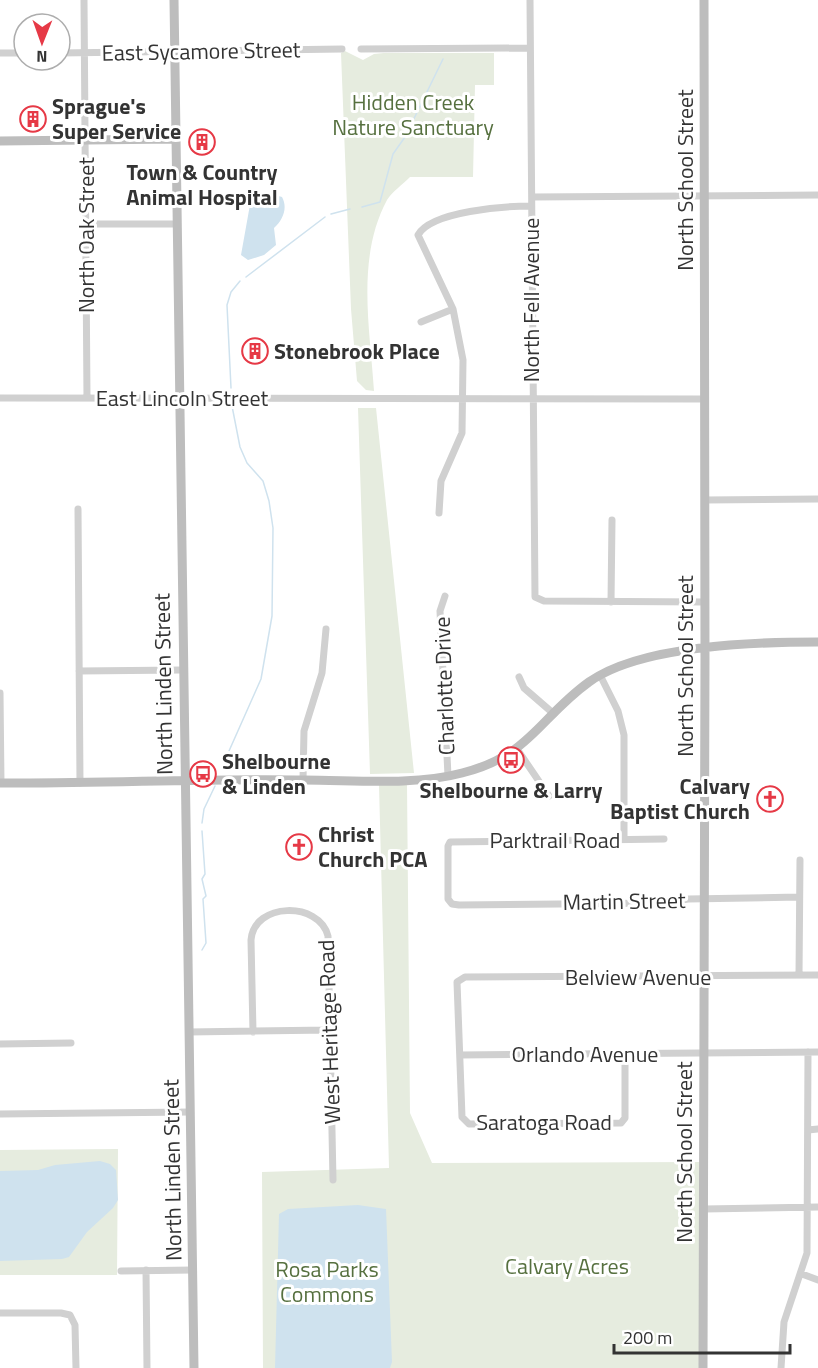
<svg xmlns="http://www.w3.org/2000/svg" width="818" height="1368" viewBox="0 0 818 1368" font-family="'Titillium Web',sans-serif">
<rect width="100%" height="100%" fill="#fff"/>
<path fill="#e6ecdf" d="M345,51L363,60L374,54L384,53H494V85H475L473,177H410C403,184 392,192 387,200C356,258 370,328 374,391L366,390L357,381L351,309L341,53Z
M358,408H376L414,773L370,774Z
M407,784L410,1113L432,1163L699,1162V1368H263L262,1172L389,1168L379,785Z
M118,1149L117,1275H0V1150Z"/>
<path fill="#cfe2ee" d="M275,195L282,197C288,208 283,220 274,228L276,245L264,255L248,260L241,255L251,199L256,196Z
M100,1161L110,1164L116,1170L118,1200L113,1208L87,1232L69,1257L62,1259L0,1261V1171L38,1170L55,1165Z
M358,1205L386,1209L392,1362L390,1368H275L279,1214L288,1209Z"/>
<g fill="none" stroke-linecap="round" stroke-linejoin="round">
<path stroke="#cfe2ee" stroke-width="1.5" d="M362,207L380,202L393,154L405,137L443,59
M331,214L350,209
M246,277L325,217
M231,388L227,305L231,292L240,281
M221,769L261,679L272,616L273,528L269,501L263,481L247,463L240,447L232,406
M202,823L204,809L215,786
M202,950L206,943L203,899L206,896L202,879L205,874L202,831"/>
<path stroke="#d0d0d0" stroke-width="7" d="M84,0L87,398
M530,0L535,597L544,601L705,602
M361,49L530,48
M0,53H24
M60,53L342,49
M532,197L818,195
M86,224H176
M421,322L453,309
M0,398L705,399
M705,500L818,499
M78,509L80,783
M439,513L441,481L462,433L463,360L453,309L418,235C431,211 506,206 531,206
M445,596L440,611L448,776
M611,602L612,520
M79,671L182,670
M600,675L618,711L624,735V839
M519,677L524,688L554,714
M0,693L1,783
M517,749L549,796
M303,780L304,731L322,673L326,629
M664,839L450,842L448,846V899L452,904L459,905L665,903L688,899L799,897
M799,975L800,860
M189,1032L329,1030
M253,1032L251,940C254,902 319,901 328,936L333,1180
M0,1044L71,1043
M625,1054V1118L621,1123L469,1124L462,1117L457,982L465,977L818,975
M460,1055L818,1052
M0,1114L190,1112
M808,1130L818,1129
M704,1209L818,1207
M146,1270L147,1368
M121,1271L193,1270
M802,1274L818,1280
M0,1313H61L70,1315L75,1325L76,1368
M781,1368L784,1322L807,1253L808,1052"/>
<path stroke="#bdbdbd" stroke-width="9" d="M174,0L194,1368
M0,141L175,139
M0,783C101,784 203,778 304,780C355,780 413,786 462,773C530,756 539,718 589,682C641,645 754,642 818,642
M703,1368L705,657L704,0"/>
</g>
<defs>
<g id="building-ring" transform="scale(1.35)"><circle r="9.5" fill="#fff" stroke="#e63946" stroke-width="1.5"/><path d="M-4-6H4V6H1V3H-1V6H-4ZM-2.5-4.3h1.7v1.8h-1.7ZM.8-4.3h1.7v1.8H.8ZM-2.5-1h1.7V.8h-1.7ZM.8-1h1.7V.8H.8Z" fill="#e63946"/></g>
<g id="bus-ring" transform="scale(1.35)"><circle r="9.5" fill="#fff" stroke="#e63946" stroke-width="1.5"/><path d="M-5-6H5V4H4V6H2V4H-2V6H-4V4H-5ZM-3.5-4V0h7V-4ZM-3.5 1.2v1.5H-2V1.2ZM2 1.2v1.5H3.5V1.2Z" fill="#e63946"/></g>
<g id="church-ring" transform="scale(1.35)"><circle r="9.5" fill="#fff" stroke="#e63946" stroke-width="1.5"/><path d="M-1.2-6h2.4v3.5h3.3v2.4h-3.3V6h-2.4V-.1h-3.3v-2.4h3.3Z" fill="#e63946"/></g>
</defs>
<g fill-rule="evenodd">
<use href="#building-ring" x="33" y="119"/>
<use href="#building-ring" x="202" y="142"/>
<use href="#building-ring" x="255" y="351"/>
<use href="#bus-ring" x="511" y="760"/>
<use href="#bus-ring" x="203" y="774"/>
<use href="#church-ring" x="770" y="799"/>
<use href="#church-ring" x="299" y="847"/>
</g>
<g text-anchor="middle" stroke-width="6" stroke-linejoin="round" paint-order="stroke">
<g font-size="22" fill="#333" stroke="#fff">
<text transform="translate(201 51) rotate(-1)" y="8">East Sycamore Street</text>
<text transform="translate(685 180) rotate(-90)" y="8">North School Street</text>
<text transform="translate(86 235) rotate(-90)" y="8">North Oak Street</text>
<text transform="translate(531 300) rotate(-90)" y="8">North Fell Avenue</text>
<text x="182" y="406">East Lincoln Street</text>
<text transform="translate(685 666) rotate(-90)" y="8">North School Street</text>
<text transform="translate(163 684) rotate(-91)" y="8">North Linden Street</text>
<text transform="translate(444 686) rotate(-92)" y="8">Charlotte Drive</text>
<text x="555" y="848">Parktrail Road</text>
<text transform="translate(624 901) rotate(-1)" y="8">Martin Street</text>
<text x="638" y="985">Belview Avenue</text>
<text transform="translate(329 1032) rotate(-92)" y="8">West Heritage Road</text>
<text x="585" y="1062">Orlando Avenue</text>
<text x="544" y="1130">Saratoga Road</text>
<text transform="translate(684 1152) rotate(-90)" y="8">North School Street</text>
<text transform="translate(172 1170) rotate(-91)" y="8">North Linden Street</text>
</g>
<g font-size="22" fill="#56703f" stroke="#fff">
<text x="413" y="110">Hidden Creek<tspan x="413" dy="25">Nature Sanctuary</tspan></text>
<text x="567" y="1274">Calvary Acres</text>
<text x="327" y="1277">Rosa Parks<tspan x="327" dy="25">Commons</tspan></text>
</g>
<g font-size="22" font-weight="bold" fill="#333" stroke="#fff" text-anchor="start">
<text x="52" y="114">Sprague's<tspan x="52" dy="25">Super Service</tspan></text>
<text x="202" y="180" text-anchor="middle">Town &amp; Country<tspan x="202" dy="25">Animal Hospital</tspan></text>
<text x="274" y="359">Stonebrook Place</text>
<text x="222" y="769">Shelbourne<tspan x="222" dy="25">&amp; Linden</tspan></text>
<text x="750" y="794" text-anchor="end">Calvary<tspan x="750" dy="25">Baptist Church</tspan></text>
<text x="511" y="798" text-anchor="middle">Shelbourne &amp; Larry</text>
<text x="318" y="842">Christ<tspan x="318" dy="25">Church PCA</tspan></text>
</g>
</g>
<g transform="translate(42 42) rotate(181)"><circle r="28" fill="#ffffff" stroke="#adadad" stroke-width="1.5"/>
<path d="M0-4.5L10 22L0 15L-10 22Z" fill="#e63946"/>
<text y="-9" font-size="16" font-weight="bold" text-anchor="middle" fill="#333333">N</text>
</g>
<path d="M614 1344v9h176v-9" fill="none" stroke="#333333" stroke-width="3"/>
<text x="623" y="1344" font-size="18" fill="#333333" stroke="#ffffff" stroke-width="4.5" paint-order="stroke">200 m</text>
</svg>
